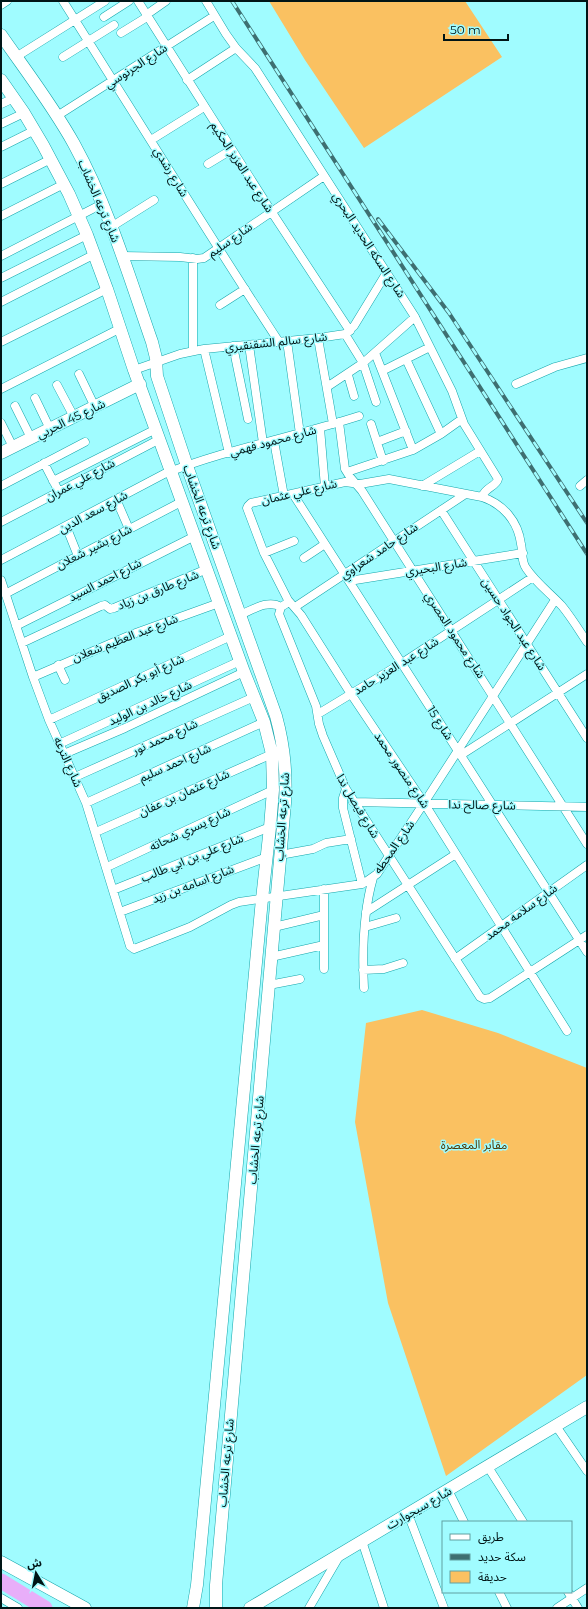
<svg xmlns="http://www.w3.org/2000/svg" width="588" height="1609" viewBox="0 0 588 1609" font-family="Montserrat,'Noto Sans Arabic',sans-serif">
<rect width="100%" height="100%" fill="#a0fcff"/>
<path fill="#fac161" d="M269,1H465L502,57L364,148L305,60Z
M422,1010L498,1033L587,1068V1375L446,1476L388,1303L355,1122L366,1023Z"/>
<g fill="none" stroke-linecap="round" stroke-linejoin="round">
<path stroke="#e8aef9" stroke-width="15" d="M1,1581L45,1608"/>
<g stroke="#14a6ab" stroke-width="9">
<path id="street" d="M63,1C135,115 205,229 279,342
M138,1L271,211L350,331
M206,1L226,34L236,48L255,68L415,317L452,391L464,424L498,479C496,487 485,487 482,497
M1,5L7,1
M146,15L166,1
M104,17L129,1
M121,33L147,17
M16,57L105,1
M63,57L114,25
M187,80L236,48
M1,104L14,98
M57,116L214,16
M1,124L24,113
M151,140L204,107
M1,147L35,130
M208,164L231,150
M1,184L51,159
M1,216L64,184
M111,227L154,200
M1,256L102,204
M122,256L180,257L197,259L204,258L324,176
M193,258V351
M1,278L87,235
M1,302L95,254
M220,305L245,289
M345,334L363,363L376,402
M318,338L333,424
M287,341L300,434
M1,342L107,289
M249,345L263,443
M233,346L248,419
M204,349L229,453
M375,353L413,450
M406,359L441,434
M134,370L180,354L204,349L318,338L345,334L354,326L387,272
M382,371L430,347
M79,374L95,407
M348,375L354,396
M516,384L555,367L587,358
M57,385L74,417
M327,387L363,363L415,317
M1,389L121,328
M35,398L50,429
M15,406L31,438
M339,422L345,469L350,477L362,491L587,844
M1,423L13,447
M371,424L383,461
M320,428L325,487
M274,441L284,496
M377,442L406,431
M44,463L59,492
M347,472L413,450L441,434L462,419
M53,481L156,429
M1,486L85,442
M422,486L480,451
M580,486L587,480
M293,494L587,952
M116,499L129,529
M441,510L587,738
M1,522L160,439
M66,526L78,556
M264,553L294,541
M304,558L325,544
M1,560L164,474C227,449 294,437 359,416
M1,580L33,677L49,720L86,803L130,946L134,949L190,927L231,905L239,902L362,884L367,881L377,874L424,803L555,600
M349,581L523,553
M5,594L183,501
M289,602L281,607L279,614L316,706L319,724L323,736L346,789L480,997L484,999L490,998L587,935
M295,607L464,495
M240,615C252,610 268,599 281,607
M16,626L195,536
M22,643L101,606L105,605L110,609L114,608L207,569
M58,665L65,680
M33,677L133,634L219,603
M318,714L402,663L533,577
M49,720L231,636
M59,744L240,661
M64,754L125,728L244,672
M461,755L587,674
M75,777L254,697
M346,789L343,798V808L362,884
M353,802L587,807
M86,803L264,722
M96,832L272,754
M280,855L313,849L326,843L351,839
M107,867L273,790
M324,889V969
M113,890L270,827
M120,912L267,857
M366,912L456,854
M274,927L324,915
M365,927L396,918
M271,957L324,945
M455,959L587,865
M363,970L384,969L403,963
M269,985L300,979
M364,988C362,951 363,913 373,878
M567,1031L424,803L351,694L301,615L288,600L264,553L247,508L248,506L251,503L345,482L360,484L389,479L482,497C503,504 518,521 521,544C523,552 521,561 526,568C536,583 550,593 562,606C571,617 579,630 587,642
M556,1426L587,1471
M488,1467L523,1522
M448,1490L464,1522
M408,1514L444,1608
M362,1541L384,1608
M499,1592L507,1608
M568,1592L578,1608
M1,1598L18,1608
M309,1608L340,1555
M557,1608L587,1588"/>
</g>
<g stroke="#14a6ab" stroke-width="13">
<path id="secondary" d="M1,35C26,71 53,106 74,144C108,206 129,276 152,342L156,358L157,376L187,466L276,716C284,745 287,773 285,803L216,1585V1608
M1,80L24,113L43,145L69,194L87,235L107,289L134,370L244,672L264,722L272,754L273,790L270,827L262,899L197,1585L193,1608
M1,453L140,384
M1,1562L85,1608
M250,1608L587,1407"/>
</g>
<use href="#street" stroke="#fff" stroke-width="8"/>
<use href="#secondary" stroke="#fff" stroke-width="12"/>
<g stroke="#3e6f71" stroke-width="4">
<path id="rail" d="M232,1L587,554
M378,219L449,313L587,523"/>
</g>
<use href="#rail" stroke="#a0fcff" stroke-width="2.5" stroke-dasharray="8" stroke-linecap="butt"/>
</g>
<g text-anchor="middle" stroke-width="3" stroke-linejoin="round" paint-order="stroke">
<g font-size="12" fill="#001516" stroke="#a0fcff">
<text transform="translate(136 66) rotate(-33)" y="4">شارع الجرنوسي</text>
<text transform="translate(242 167) rotate(57)" y="4">شارع عبد العزيز الحكيم</text>
<text transform="translate(171 172) rotate(59)" y="4">شارع رشدي</text>
<text transform="translate(99 201) rotate(67)" y="4">شارع ترعه الخشاب</text>
<text transform="translate(230 240) rotate(-35)" y="4">شارع سليم</text>
<text transform="translate(369 245) rotate(57)" y="4">شارع السكه الحديد البحري</text>
<text transform="translate(276 342) rotate(-6)" y="4">شارع سالم الشقنقيري</text>
<text transform="translate(71 419) rotate(-26)" y="4">شارع 45 الحربي</text>
<text transform="translate(273 441) rotate(-15)" y="4">شارع محمود فهمي</text>
<text transform="translate(80 480) rotate(-28)" y="4">شارع علي عمران</text>
<text transform="translate(299 492) rotate(-13)" y="4">شارع علي عثمان</text>
<text transform="translate(202 507) rotate(70)" y="4">شارع ترعه الخشاب</text>
<text transform="translate(93 512) rotate(-28)" y="4">شارع سعد الدين</text>
<text transform="translate(94 547) rotate(-27)" y="4">شارع بشير شعلان</text>
<text transform="translate(379 551) rotate(-34)" y="4">شارع حامد شعراوي</text>
<text transform="translate(436 567) rotate(-9)" y="4">شارع البحيري</text>
<text transform="translate(105 580) rotate(-27)" y="4">شارع احمد السيد</text>
<text transform="translate(158 590) rotate(-22)" y="4">شارع طارق بن زياد</text>
<text transform="translate(514 624) rotate(57)" y="4">شارع عبد الجواد حسين</text>
<text transform="translate(455 635) rotate(57)" y="4">شارع محمود المصري</text>
<text transform="translate(125 638) rotate(-21)" y="4">شارع عبد العظيم شعلان</text>
<text transform="translate(396 666) rotate(-32)" y="4">شارع عبد العزيز حامد</text>
<text transform="translate(140 678) rotate(-25)" y="4">شارع أبو بكر الصديق</text>
<text transform="translate(150 703) rotate(-25)" y="4">شارع خالد بن الوليد</text>
<text transform="translate(440 723) rotate(57)" y="4">شارع 15</text>
<text transform="translate(165 737) rotate(-24)" y="4">شارع محمد نور</text>
<text transform="translate(68 762) rotate(66)" y="4">شارع الترعه</text>
<text transform="translate(175 763) rotate(-24)" y="4">شارع احمد سليم</text>
<text transform="translate(402 770) rotate(56)" y="4">شارع منصور محمد</text>
<text transform="translate(184 793) rotate(-24)" y="4">شارع عثمان بن عفان</text>
<text transform="translate(482 805) rotate(1)" y="4">شارع صالح ندا</text>
<text transform="translate(358 806) rotate(59)" y="4">شارع فيصل ندا</text>
<text transform="translate(282 817) rotate(-86)" y="4">شارع ترعه الخشاب</text>
<text transform="translate(190 829) rotate(-25)" y="4">شارع يسري شحاته</text>
<text transform="translate(394 847) rotate(-55)" y="4">شارع المحطه</text>
<text transform="translate(192 858) rotate(-22)" y="4">شارع علي بن ابي طالب</text>
<text transform="translate(193 884) rotate(-21)" y="4">شارع اسامه بن زيد</text>
<text transform="translate(521 912) rotate(-36)" y="4">شارع سلامه محمد</text>
<text transform="translate(256 1140) rotate(-85)" y="4">شارع ترعه الخشاب</text>
<text transform="translate(226 1463) rotate(-85)" y="4">شارع ترعه الخشاب</text>
<text transform="translate(419 1508) rotate(-30)" y="4">شارع سيجوارت</text>
</g>
<g font-size="12" fill="#503703" stroke="#a0fcff">
<text x="474" y="1149">مقابر المعصرة</text>
</g>
</g>
<rect width="588" height="1609" fill="none" stroke="#001516" stroke-width="4"/>
<rect x="442" y="1521" width="130" height="72" fill="#a0fcff" stroke="#60a0a2"/>
<rect x="450" y="1534" width="20" height="6" fill="#ffffff" stroke="#60a0a2"/>
<text x="478" y="1541" font-size="12" fill="#001516">طريق</text>
<rect x="450" y="1554" width="20" height="6" fill="#3e6f71" stroke="#60a0a2"/>
<text x="478" y="1561" font-size="12" fill="#001516">سكة حديد</text>
<rect x="450" y="1571" width="20" height="12" fill="#fac161" stroke="#60a0a2"/>
<text x="478" y="1581" font-size="12" fill="#001516">حديقة</text>
<g transform="translate(36 1573) rotate(350)" stroke="#a0fcff" stroke-width="3" paint-order="stroke">
<path d="M0-3L7 15L0 10L-7 15Z" fill="#001516"/>
<text y="-6" font-size="11" font-weight="bold" text-anchor="middle" fill="#001516">ش</text>
</g>
<path d="M444 34v6h64v-6" fill="none" stroke="#001516" stroke-width="2"/>
<text x="450" y="34" font-size="12" fill="#001516" stroke="#a0fcff" stroke-width="3" paint-order="stroke">50 m</text>
</svg>
